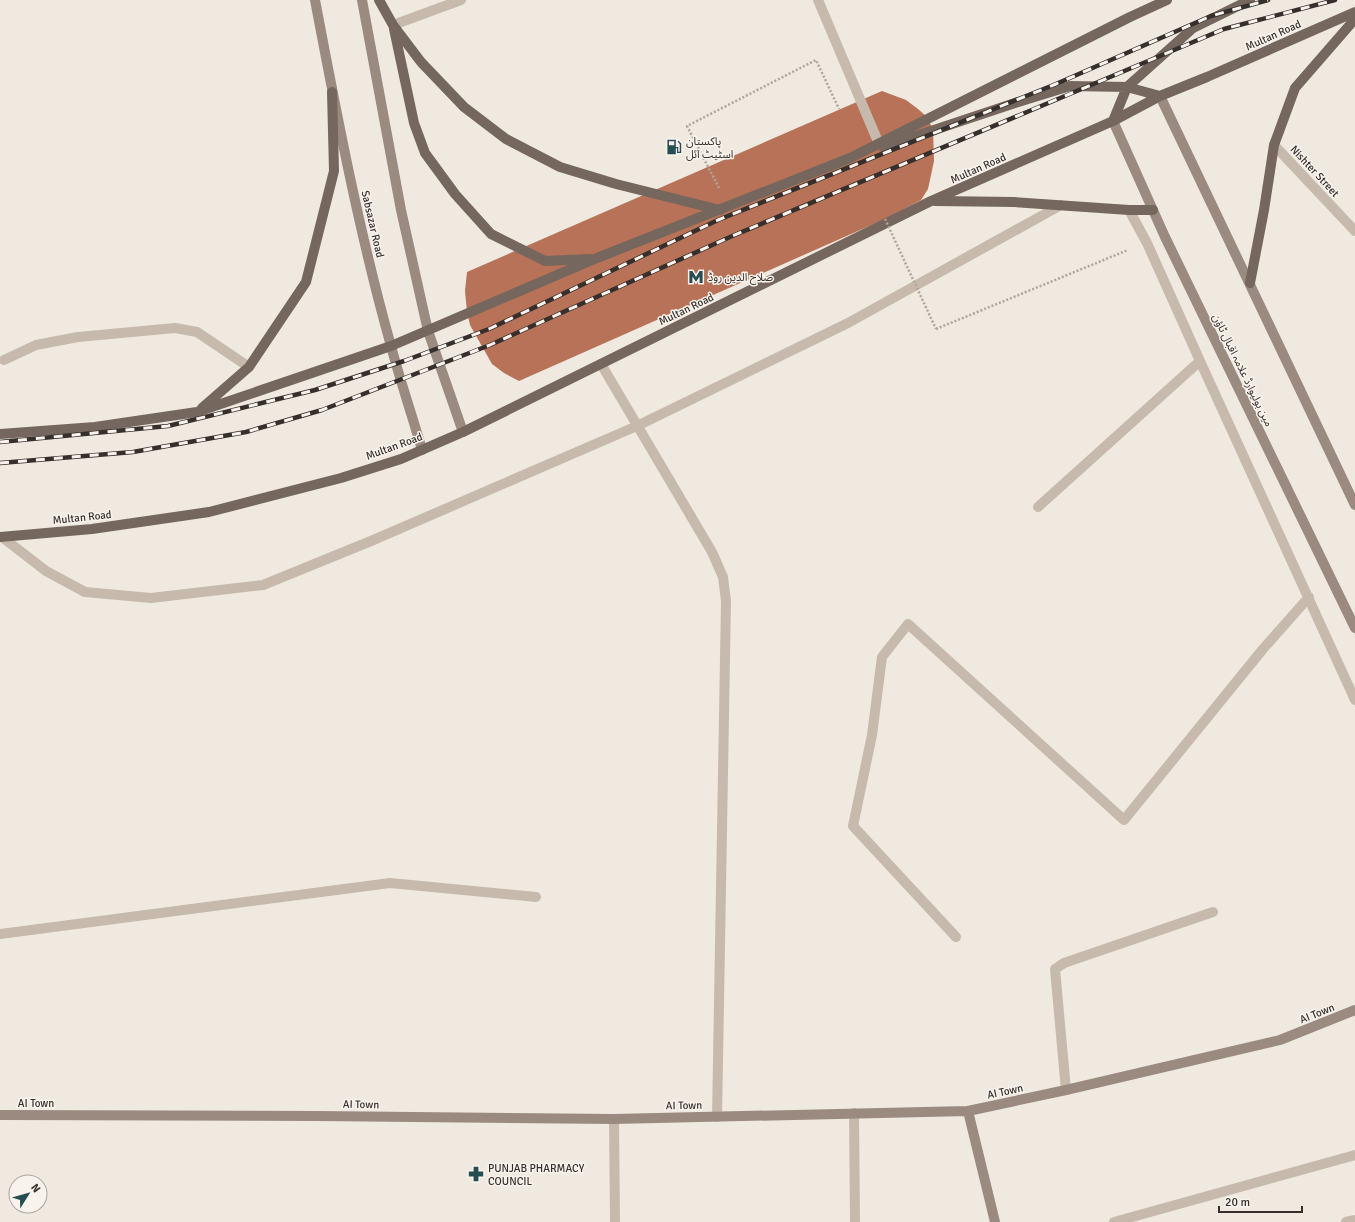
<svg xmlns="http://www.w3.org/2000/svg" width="1355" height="1222" viewBox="0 0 1355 1222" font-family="Signika,'Noto Sans Arabic',sans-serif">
<rect width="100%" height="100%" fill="#f0e9e0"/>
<path fill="#b77257" d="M882,91L906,100L918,109L926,116L933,129L934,161L928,189L921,200L885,219L519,381L504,373L492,364L470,325L467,312L465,291L467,272Z"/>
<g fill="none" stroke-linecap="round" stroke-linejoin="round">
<path stroke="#b3a498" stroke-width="2.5" stroke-dasharray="2 2" stroke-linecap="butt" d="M719,188L687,126L816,60L839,109
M936,329L1128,250"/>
<path stroke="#c7baad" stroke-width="10" d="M4,360L36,345L78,337L175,328L197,332L249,367"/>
<path stroke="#c7baad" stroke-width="10" d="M818,0L879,144
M393,25L461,0
M1274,145L1355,231
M1129,210L1147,243L1200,361L1355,700
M601,364L712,552L723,577L726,601L717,1117
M1038,507L1200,361
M2,537L46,571L85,592L151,598L263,585L371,541L637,426L848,323L1061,205
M0,934L390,883L536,897
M956,937L853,826L872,735L882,657L908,624L1124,820L1263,649L1309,597
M1066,1090L1055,969L1064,963L1213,912
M854,1113L855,1222
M614,1119L615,1222
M1114,1222L1355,1155
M1346,1222L1355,1220"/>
<path stroke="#9b8a7f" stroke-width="10" d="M315,0C337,116 359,232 391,346C400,380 412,415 422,450
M362,0L401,210L428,331L463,432
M1160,96L1355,505
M1113,121L1165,237L1355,628
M968,1111L995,1222
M0,1115L317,1116L614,1119L968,1111L1066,1090L1280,1040L1355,1010"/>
<path stroke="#76675e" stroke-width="10" d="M379,0L393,25L421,62L464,107L506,139L560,167L616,184L720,210
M394,29L414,123L425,153L455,194L491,234L545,261L590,259
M1113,121L1127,87L1193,28L1250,0
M883,147L1015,103L1070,86L1127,87L1160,96
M935,201L1014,202L1129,210H1153
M1250,283L1264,210L1274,145L1295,88L1355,19
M202,408L249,367L306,282L334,171L332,92
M0,434L95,427L197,412L391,346L597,258L850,158L1130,17L1167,0
M0,537L92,529L209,512L341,478L401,459L463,432L931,201L1113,121L1160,96L1207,77L1355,12"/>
<g stroke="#372f2b" stroke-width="4.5">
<path id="rail" d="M0,442L168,426L315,390L404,361L489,329L718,220L1056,84L1211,16L1268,0
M0,463L133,452L246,432L322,410L490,345L730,237L1224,29L1335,0"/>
</g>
<use href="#rail" stroke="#f8f3ec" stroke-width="3" stroke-dasharray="9" stroke-linecap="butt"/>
<path stroke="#b3a498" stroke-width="2.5" stroke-dasharray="2 2" stroke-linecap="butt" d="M885,219L936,329"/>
</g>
<defs>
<g id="fuel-bare" transform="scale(1.2)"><path d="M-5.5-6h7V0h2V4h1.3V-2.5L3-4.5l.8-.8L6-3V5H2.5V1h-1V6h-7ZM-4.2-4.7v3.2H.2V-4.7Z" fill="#254e53" stroke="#f8f3ec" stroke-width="2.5" paint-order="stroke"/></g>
<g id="metro-bare" transform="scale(1.2)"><path d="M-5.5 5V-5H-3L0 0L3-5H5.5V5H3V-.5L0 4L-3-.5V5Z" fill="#254e53" stroke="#f8f3ec" stroke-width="2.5" paint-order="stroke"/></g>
<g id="pharmacy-bare" transform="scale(1.2)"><path d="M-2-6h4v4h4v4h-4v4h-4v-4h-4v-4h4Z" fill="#254e53" stroke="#f8f3ec" stroke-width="2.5" paint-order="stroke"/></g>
</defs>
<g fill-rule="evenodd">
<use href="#fuel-bare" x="674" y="147"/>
<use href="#metro-bare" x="696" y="277"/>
<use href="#pharmacy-bare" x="476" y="1174"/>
</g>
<g text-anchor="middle" stroke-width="3" stroke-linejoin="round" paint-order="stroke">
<g font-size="11" fill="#372f2b" stroke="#f8f3ec">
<text transform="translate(1273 35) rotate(-24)" y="4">Multan Road</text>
<text transform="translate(978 168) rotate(-24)" y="4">Multan Road</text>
<text transform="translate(1315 171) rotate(47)" y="4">Nishter Street</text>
<text transform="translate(373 224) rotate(77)" y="4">Sabsazar Road</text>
<text transform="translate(686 309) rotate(-26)" y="4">Multan Road</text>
<text transform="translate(1243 370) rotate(64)" y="4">مین بولیوارڈ علامہ اقبال ٹاؤن</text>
<text transform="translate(394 446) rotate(-20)" y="4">Multan Road</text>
<text transform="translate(82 517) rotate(-6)" y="4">Multan Road</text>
<text transform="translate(1317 1013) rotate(-22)" y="4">AI Town</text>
<text transform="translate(1005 1091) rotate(-12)" y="4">AI Town</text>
<text x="36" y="1107">AI Town</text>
<text transform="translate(361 1104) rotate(1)" y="4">AI Town</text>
<text transform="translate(684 1105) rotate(-1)" y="4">AI Town</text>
</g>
<g font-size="11" fill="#372f2b" stroke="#f8f3ec" text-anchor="start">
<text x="686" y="145">پاکستان<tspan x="686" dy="13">اسٹیٹ آئل</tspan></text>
<text x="708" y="281">صلاح الدین روڈ</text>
<text x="488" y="1172">PUNJAB PHARMACY<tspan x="488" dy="13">COUNCIL</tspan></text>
</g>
</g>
<g transform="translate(28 1194) rotate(53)"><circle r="19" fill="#f8f3ec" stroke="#aba59f"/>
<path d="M0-3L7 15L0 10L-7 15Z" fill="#254e53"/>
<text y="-6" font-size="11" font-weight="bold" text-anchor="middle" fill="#372f2b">N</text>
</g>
<path d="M1219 1206v6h83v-6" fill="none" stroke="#372f2b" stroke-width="2"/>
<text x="1225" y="1206" font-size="12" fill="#372f2b" stroke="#f8f3ec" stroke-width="3" paint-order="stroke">20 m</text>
</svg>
